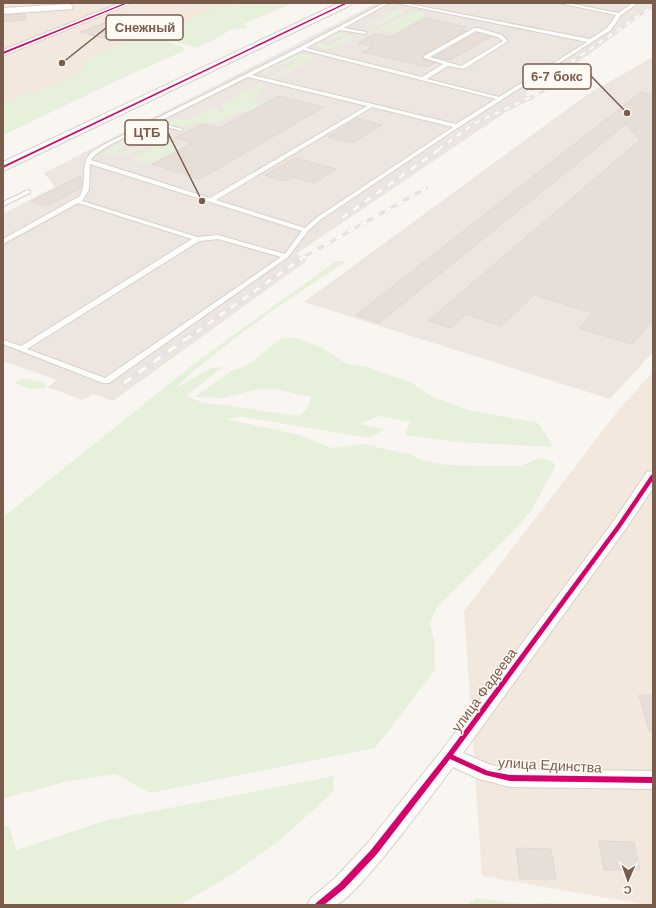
<svg xmlns="http://www.w3.org/2000/svg" width="656" height="908" viewBox="0 0 656 908" font-family="Helvetica,sans-serif">
<rect width="100%" height="100%" fill="#f9f5f0"/>
<path fill="#f2e8de" d="M3,3H237L3,122Z
M653,372V905H647L482,876L464,611L620,408Z"/>
<path fill="#ede5e0" d="M377,3H653V7L569,69L525,95L535,98L506,112L296,254L308,260L113,401L93,394L82,400L48,387L57,380L3,361V214L55,187L44,173Z
M653,57V352L610,399L304,302L588,94Z"/>
<path fill="#e7f0db" d="M232,3L225,9L238,3H293L244,24L248,28L230,30L214,40L197,48L176,42H168L182,46L184,51C122,77 63,107 3,135V102C32,92 63,86 86,66L83,64C95,53 111,50 126,45C142,40 157,33 172,25L170,24L179,20L184,21Z
M397,9H403L404,12L377,26L371,25L370,23L382,20L385,15Z
M415,11L426,14L422,17L423,18L394,33L379,29Z
M337,33L353,36L351,40C340,45 325,55 315,44L321,40L322,41L319,44L329,45L345,37L340,35L331,39H325Z
M297,54L314,55L316,57L277,78H269L306,56C305,56 275,66 273,67C270,69 268,72 266,74L263,73L264,69L290,56Z
M257,84H262L265,86L256,92L260,95L253,101L264,104L249,112L241,111L219,122L198,121L186,127L172,128L168,122L170,119L188,120L197,115L215,107L221,113L225,109L221,105L235,98L239,93L248,91Z
M165,131L169,134C155,142 124,162 109,153L101,156L106,150L123,141L126,145L115,151L119,153C128,151 134,147 143,145C147,137 157,133 165,131Z
M167,140L176,144V152L152,164L135,160L133,157Z
M336,261H347C287,300 226,341 174,389L211,368L223,367L186,396L201,402L299,416L307,409L311,397L276,389L254,390L223,398L195,397L231,371L246,366L282,338H298L322,348L347,364L367,367L412,383L430,396L468,410L538,423L554,447L457,442L405,435L410,422L379,416L358,424L384,429L370,438L244,417L225,419L300,435L331,448L363,444L408,454L425,461L447,465L487,466H520L540,458L553,462L555,467L531,511L507,538L436,608L430,624L434,639L435,670L375,748L150,793L116,774L64,782L3,799V517L199,360Z
M23,378L45,383V388L30,389L15,383Z
M334,776L333,792L280,840L234,873L180,905H3V825L10,828L16,850L108,820Z
M476,898L524,904L553,903L562,905H467Z"/>
<path fill="#e6ded7" stroke="#e2d8d2" d="M25,14L26,20L3,22V15Z
M425,18L466,27L462,30L466,31L423,55L424,59L435,63L428,67L362,52L373,47L358,43L375,34L390,37Z
M108,21L137,28L111,40L80,32Z
M476,33L491,37L450,60L434,57Z
M641,92L653,95V321L632,344L579,328L593,313L534,295L501,326L466,314L451,328L428,321L640,140L626,124L379,323L356,315Z
M279,96L324,107L200,179L152,164L192,143L175,138L202,124L219,128Z
M358,118L382,125L352,143L328,137Z
M295,158L317,164L336,169L315,183L293,177L285,181L265,175Z
M80,176L82,181L81,188L47,206L31,201Z
M639,695H653V731H649Z
M599,841L634,842L640,870H604Z
M516,848L551,849L556,879H520Z"/>
<g fill="none" stroke-linecap="round" stroke-linejoin="round">
<g stroke="#d7d1cb" stroke-width="2">
<path id="service" d="M384,3H389L344,28L366,32V34L340,30L306,48L422,77L443,64L424,58V56L474,28H478L502,35L508,41L464,69L448,66L427,79L499,97L587,42L396,3H404L590,39L607,28L616,15L559,3H568L618,13L633,3H638L621,15L611,30L459,127L320,220L308,231L288,257L109,383H103L3,344V340L21,346L192,239L78,203L3,244V239L80,196C88,182 79,163 92,152C96,149 100,147 103,145L300,47ZM476,31L498,37L503,41L461,66L430,57ZM303,50L496,99L456,124L252,75ZM248,77L367,106L210,198L91,160C99,147 139,131 154,124L182,131V129L158,122ZM372,107L453,127L316,218L305,228L216,200ZM90,164L302,231L285,254L218,235L197,237L82,201L89,190ZM218,239L281,257L105,378L27,349L199,241Z
M28,190L30,191V193L3,206V202Z"/>
</g>
<g stroke="#d7d1cb" stroke-width="2">
<path id="minor" d="M120,3H131L3,56V50Z
M69,4L72,5L73,7L72,9L3,14V8Z
M653,471V488L625,530L463,753L491,765L510,769L653,771V789L510,787L479,779L453,767C436,789 355,901 335,905C327,907 316,905 307,905L311,898L334,879L366,845L442,750L613,522L647,472Z"/>
</g>
<g stroke="#d7d1cb" stroke-width="2">
<path id="tertiary" d="M339,3H352L351,5L3,171V162Z"/>
</g>
<use href="#service" fill="#fefefd" fill-rule="evenodd"/>
<use href="#minor" fill="#fefefd" fill-rule="evenodd"/>
<use href="#tertiary" fill="#fefefd" fill-rule="evenodd"/>
<g stroke="#e6e3e7" stroke-width="3">
<path id="rail-far2" d="M526,93L653,6
M439,149L475,123L591,69"/>
</g>
<g stroke="#e6e3e7" stroke-width="3.5">
<path id="rail-far1" d="M342,218L441,148
M185,340L302,258L426,188"/>
</g>
<g stroke="#e6e3e7" stroke-width="4.5">
<path id="rail" d="M124,383L186,339"/>
</g>
<use href="#rail-far2" stroke="#fffaf3" stroke-width="2" stroke-dasharray="5.5" stroke-linecap="butt"/>
<use href="#rail-far1" stroke="#fffaf3" stroke-width="2.5" stroke-dasharray="7" stroke-linecap="butt"/>
<use href="#rail" stroke="#fffaf3" stroke-width="3" stroke-dasharray="9" stroke-linecap="butt"/>
<g stroke="#fffaf3" stroke-width="3">
<path id="cycleway" d="M125,3H128L3,54V52Z
M345,3H348L3,168V166Z
M653,474V480L621,527L453,755L488,771L510,775L653,777V783L510,781L485,775L450,759L377,854L345,888L324,905H315L316,903L339,884L371,850L447,754L617,525L651,475Z"/>
</g>
<use href="#cycleway" fill="#d6006c" fill-rule="evenodd"/>
</g>
<g text-anchor="middle" stroke-width="3" stroke-linejoin="round" paint-order="stroke">
<g font-size="14" fill="#7a5c4d" stroke="#fffaf3">
<text transform="translate(484 690) rotate(-54)" y="5">улица Фадеева</text>
<text transform="translate(550 765) rotate(3)" y="5">улица Единства</text>
</g>
</g>
<path fill="none" stroke="#7a5c4d" stroke-width="1.5" d="M62 63L106 28M627 113L591 76M202 201L168 133"/>
<g fill="#7a5c4d" stroke="#fffaf3" stroke-width="1.5">
<circle cx="62" cy="63" r="4"/>
<circle cx="627" cy="113" r="4"/>
<circle cx="202" cy="201" r="4"/>
</g>
<g fill="#fffaf3" stroke="#7a5c4d" stroke-width="1.5">
<rect x="106" y="15" width="77" height="25" rx="4"/>
<rect x="523" y="64" width="68" height="25" rx="4"/>
<rect x="125" y="120" width="43" height="25" rx="4"/>
</g>
<g font-size="13" text-anchor="middle" font-weight="bold" fill="#7a5c4d">
<text x="145" y="32">Снежный</text>
<text x="557" y="81">6-7 бокс</text>
<text x="147" y="137">ЦТБ</text>
</g>
<rect width="656" height="908" fill="none" stroke="#7a5c4d" stroke-width="8"/>
<g transform="translate(628 880) rotate(182)" stroke="#fffaf3" stroke-width="3" paint-order="stroke">
<path d="M0-3L7 15L0 10L-7 15Z" fill="#7a5c4d"/>
<text y="-6" font-size="11" font-weight="bold" text-anchor="middle" fill="#7a5c4d">С</text>
</g>
</svg>
